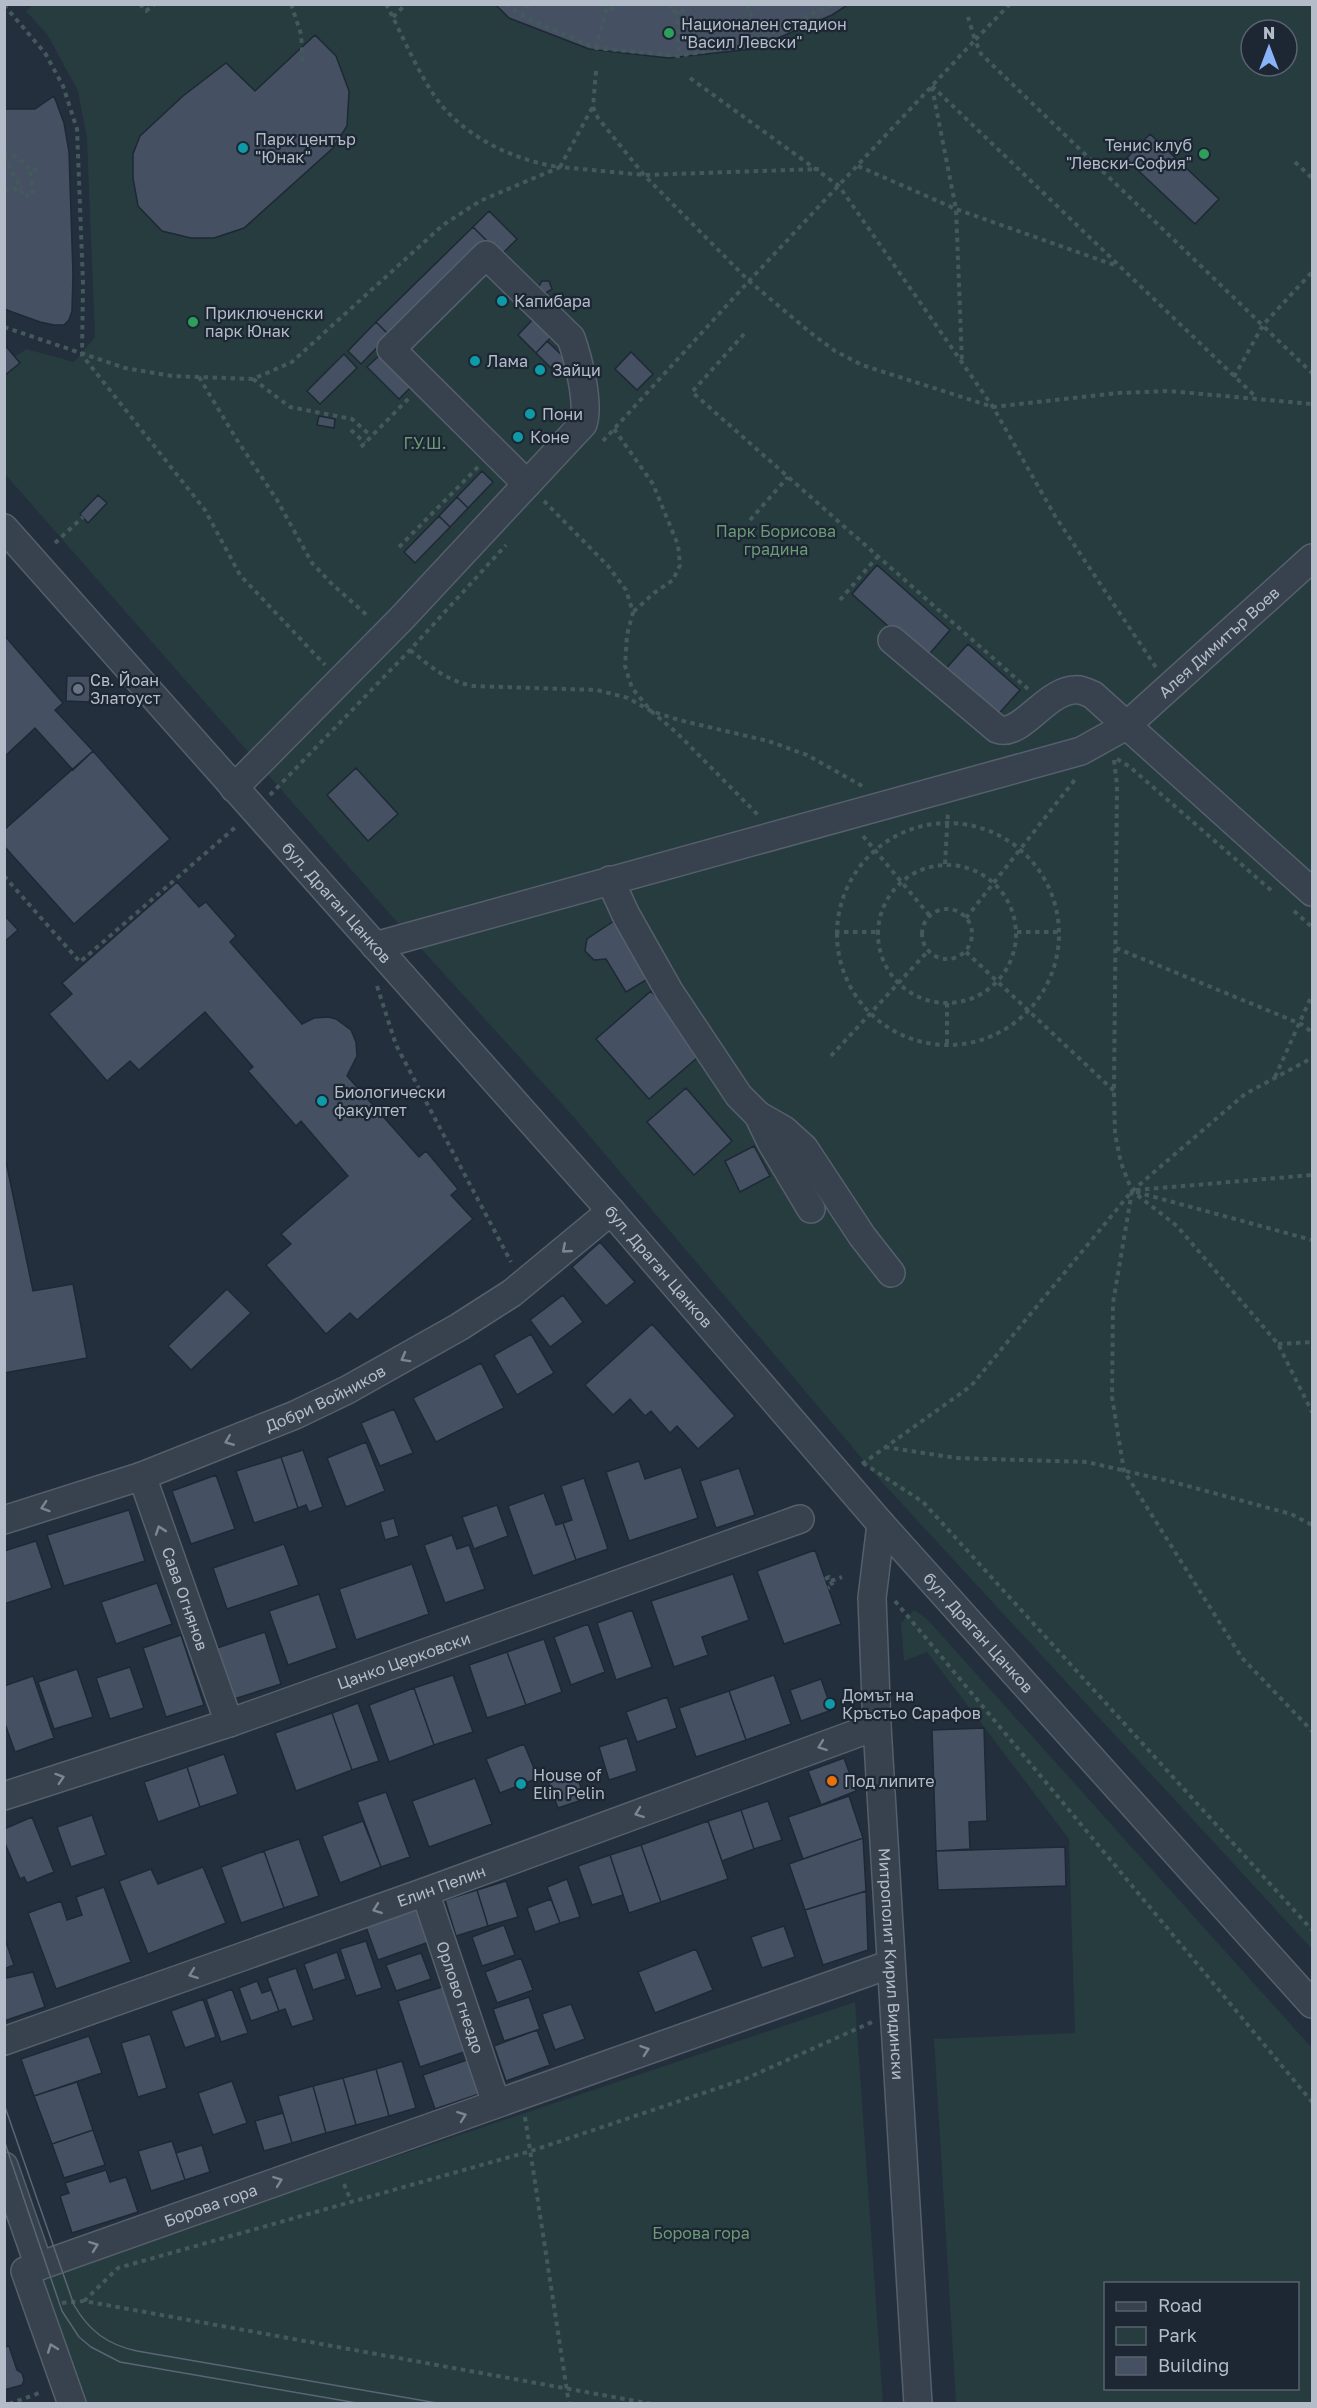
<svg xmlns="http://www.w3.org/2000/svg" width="1317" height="2408" viewBox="0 0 1317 2408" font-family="'Golos Text',sans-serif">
<rect width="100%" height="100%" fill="#242f3e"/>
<path fill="#263c3f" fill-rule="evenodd" d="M33,5H1312V1949L881,1481L571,1114L397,922L5,474L4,375L20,363L15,357L26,349L74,362L95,337L87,138L78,91L47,34L26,11ZM1251,30H1287V66H1251Z
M914,1610L927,1619L1312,2048V2403H956L934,2039L1075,2033L1069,1839L927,1652L904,1661L901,1623ZM1106,2284H1298V2388H1106Z
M855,2002L883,2403H84L40,2276Z"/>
<path fill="#455162" stroke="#1f2835" stroke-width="1.5" d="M495,4H849L832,15L752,49L669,58L589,49L509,18Z
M315,35L336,56L349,91L347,126L333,148L244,228L214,238H191L162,231L138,206L133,178V154L140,136L183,96L226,63L255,91Z
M54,96L64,123L69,152L73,274L72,311L69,320L64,325H54L40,322L4,309V109H35Z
M1150,134L1219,199L1195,224L1126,159Z
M489,211L517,239L501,255L473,227Z
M473,227L486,240L389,335L376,322Z
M542,281H549L552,289L544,294L538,288Z
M554,294H562L564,301L557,307L551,300Z
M536,316L554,334L536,353L518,335Z
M376,322L389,335L361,364L348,351Z
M547,341L569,362L557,374L536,353Z
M4,344L20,363L5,375H4Z
M631,352L653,374L637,390L615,369Z
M344,354L357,368L320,404L307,391Z
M380,355L412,386L399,399L367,367Z
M319,416L335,419L334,428L317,425Z
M482,471L493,482L468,508L457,497Z
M98,495L107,503L88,523L80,514Z
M457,497L468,508L450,527L439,516Z
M439,516L450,527L415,563L404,552Z
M877,565L950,630L925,659L852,594Z
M4,635L63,703L55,710L93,751L73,770L35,728L4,757Z
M968,644L1020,690L995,718L943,672Z
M67,676H90V702L66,701Z
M93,751L170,839L74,924L4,846V830Z
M356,768L398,814L368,841L327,795Z
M177,882L199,907L206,902L236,936L230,942L302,1024L314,1018L328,1017L336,1019L351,1030L356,1042L357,1056L347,1076L419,1157L426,1151L458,1189L451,1195L473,1219L357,1320L350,1313L326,1334L266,1265L291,1244L281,1234L348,1176L301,1121L296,1126L248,1071L253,1067L205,1012L139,1070L130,1061L107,1081L49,1014L72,994L62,983Z
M4,915L18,930L4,942Z
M617,919L651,977L626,992L606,959L594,960L585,951L587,939Z
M651,991L704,1052L649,1099L596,1039Z
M686,1088L732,1141L694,1175L647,1122Z
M754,1146L770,1176L740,1192L725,1161Z
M4,1152L33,1291L73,1284L87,1358L4,1373Z
M600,1242L635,1282L606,1306L572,1267Z
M227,1289L251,1313L191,1370L168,1346Z
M563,1295L583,1322L550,1347L530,1320Z
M652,1324L735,1416L698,1449L677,1426L670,1433L651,1411L645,1416L630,1399L613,1415L585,1385Z
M531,1334L554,1373L517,1395L494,1355Z
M481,1363L504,1408L436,1442L413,1398Z
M394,1409L413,1453L380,1466L361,1423Z
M366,1442L385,1491L346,1507L327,1458Z
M303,1450L323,1507L309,1512L306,1505L298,1508L281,1457Z
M281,1457L298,1508L254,1523L236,1471Z
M639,1461L645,1479L681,1467L698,1518L629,1541L606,1472Z
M739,1468L755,1515L716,1528L700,1481Z
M216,1475L235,1529L191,1544L172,1491Z
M584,1478L608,1549L576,1560L563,1523L572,1520L561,1486Z
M544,1493L556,1525L563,1523L576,1560L533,1576L508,1506Z
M497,1505L508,1536L474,1549L462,1517Z
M129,1510L145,1561L64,1586L47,1535Z
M394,1518L399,1536L385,1540L380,1522Z
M452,1535L457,1549L469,1545L485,1589L445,1603L424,1545Z
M36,1541L52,1588L4,1604V1551Z
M284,1544L299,1585L227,1609L213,1568Z
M815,1550L841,1624L784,1644L757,1571Z
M412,1564L429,1614L356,1640L339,1589Z
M733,1574L749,1620L702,1637L708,1655L674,1667L651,1601Z
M157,1583L172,1624L116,1644L101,1602Z
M319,1594L337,1648L288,1665L269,1611Z
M632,1610L652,1667L616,1680L597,1623Z
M588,1624L605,1672L571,1685L554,1637Z
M265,1632L281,1684L234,1699L217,1648Z
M181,1635L204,1705L166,1717L143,1648Z
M544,1639L562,1692L526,1705L507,1652Z
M507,1652L526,1705L487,1718L469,1665Z
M130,1667L144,1708L110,1719L96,1678Z
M77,1669L93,1717L54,1729L38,1682Z
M453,1675L473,1732L434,1745L414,1688Z
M774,1675L791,1724L746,1740L729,1691Z
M33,1676L54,1738L15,1752L4,1721V1686Z
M821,1679L832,1710L801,1721L790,1690Z
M414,1688L434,1745L389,1762L369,1705Z
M729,1691L746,1740L696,1757L679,1708Z
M667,1697L677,1728L637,1742L626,1712Z
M358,1703L379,1761L352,1770L332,1713Z
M332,1713L352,1770L296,1791L275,1733Z
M984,1728L987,1821L969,1822L970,1849L936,1851L932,1730Z
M627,1738L637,1771L609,1780L599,1747Z
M524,1744L538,1778L500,1793L486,1759Z
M224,1754L238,1794L200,1807L187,1767Z
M844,1758L856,1791L821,1805L808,1771Z
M187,1767L200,1807L158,1822L144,1782Z
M575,1771L585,1799L558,1808L548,1781Z
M475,1778L492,1824L429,1847L412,1801Z
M386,1792L410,1857L381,1867L357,1802Z
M849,1796L863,1838L803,1859L788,1817Z
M768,1801L782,1840L754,1849L741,1810Z
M741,1810L754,1849L722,1861L708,1821Z
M92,1815L106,1855L71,1867L57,1827Z
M32,1817L54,1872L27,1883L24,1877L20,1879L4,1841V1829Z
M363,1821L381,1867L340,1883L322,1836Z
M708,1821L728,1879L661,1902L641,1845Z
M863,1838L866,1891L805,1910L789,1864Z
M299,1839L319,1896L284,1908L264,1851Z
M641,1845L661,1902L629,1913L610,1855Z
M1065,1847L1066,1886L938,1890L936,1851Z
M264,1851L284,1908L241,1923L221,1867Z
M610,1855L623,1895L592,1905L578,1866Z
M203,1867L226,1923L148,1954L119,1881L151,1869L158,1884Z
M567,1879L580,1917L560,1923L547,1887Z
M506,1881L518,1917L488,1926L477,1890Z
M104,1887L131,1962L56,1989L28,1913L61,1901L67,1920L82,1915L76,1897Z
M477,1890L488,1926L456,1936L445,1900Z
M866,1891L868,1950L823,1965L805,1910Z
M551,1899L560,1923L535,1932L527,1908Z
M421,1908L432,1941L378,1960L366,1927Z
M504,1925L515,1955L482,1966L472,1937Z
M784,1926L795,1957L762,1968L751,1937Z
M4,1936L14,1965L4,1969Z
M366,1941L382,1988L356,1996L340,1949Z
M696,1949L713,1990L655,2013L638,1972Z
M337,1952L346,1979L313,1990L304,1964Z
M421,1953L431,1979L396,1991L386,1965Z
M521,1958L533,1990L497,2003L485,1972Z
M296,1968L314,2020L292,2027L285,2009L279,2011L267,1978Z
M4,1971L7,1978L33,1972L45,2007L4,2021Z
M257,1981L262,1993L271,1990L279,2011L251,2021L239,1988Z
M445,1986L467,2051L420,2067L398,2001Z
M232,1989L248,2033L221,2042L206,1999Z
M529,1997L540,2029L504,2041L493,2009Z
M203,1999L216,2037L185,2048L171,2011Z
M571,2004L585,2039L555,2050L542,2014Z
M537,2030L550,2065L506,2081L494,2046Z
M150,2034L167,2088L138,2097L121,2043Z
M89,2036L102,2073L34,2096L21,2059Z
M470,2059L482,2093L435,2109L423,2075Z
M402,2061L416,2108L389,2116L376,2069Z
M376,2069L389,2116L356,2125L343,2078Z
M343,2078L356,2125L326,2133L313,2086Z
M232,2081L247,2123L213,2135L198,2093Z
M77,2082L93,2130L52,2144L34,2096Z
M313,2086L326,2133L292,2143L278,2096Z
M283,2113L292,2143L264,2151L255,2121Z
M93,2130L105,2165L64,2178L52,2144Z
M172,2141L185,2180L151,2191L138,2151Z
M202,2145L210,2172L185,2180L176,2153Z
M106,2170L110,2182L126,2177L138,2212L72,2233L60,2196L69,2193L65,2183Z
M9,2346L17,2370L22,2373L24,2380L22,2385L4,2390V2347Z"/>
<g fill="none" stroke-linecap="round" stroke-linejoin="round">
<g stroke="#565f6c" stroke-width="30">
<g id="minor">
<path d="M486,255L571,338C578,358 590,404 583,424L527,484L391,349Z"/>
<path id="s1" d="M4,528L611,1211L881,1524L1312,2004"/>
<path d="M892,640L997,729C1022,739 1047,686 1080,690C1084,691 1089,693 1093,695L1312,892"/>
<path d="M234,788L401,619L527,484"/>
<path d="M610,880L626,915L669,991L739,1096L758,1115L784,1130L804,1148L862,1236L891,1273"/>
<path id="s2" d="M375,946L1081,751L1126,726L1312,558"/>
<path d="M758,1115L771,1142L811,1209"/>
<path id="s3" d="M142,1476L229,1723"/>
<path id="s4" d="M4,1520L142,1476L295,1415L347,1390L459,1327L512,1293L611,1211"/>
<path id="s5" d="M881,1524L872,1598L877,1726L918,2404"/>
<path id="s6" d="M4,1796L229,1723L800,1519"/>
<path id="s7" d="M425,1892L496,2103"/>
<path id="s8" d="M4,2041L425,1892L877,1726"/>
<path d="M4,2166L39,2266"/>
<path id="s9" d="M72,2404L25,2271L891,1964"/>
</g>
</g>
<path stroke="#44595c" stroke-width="4" stroke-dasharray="4.5 4.5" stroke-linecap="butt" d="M140,4L146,11L155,4
M291,4L301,34L303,65
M386,4C402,34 415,67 434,95C460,135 514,161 560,167L592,108
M506,4L526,18L596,48L679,56L746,44L834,4
M601,4L613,9L614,4
M670,4V11H684V4
M676,4V5
M747,4L760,38
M1010,4L975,40L981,54L1312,373
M4,5L45,53L63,86L77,129L83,283L82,355L205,510L240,575L325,665
M677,11L679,56
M522,16L529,4
M393,17L406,4
M596,48L607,7
M596,71L593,107L598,118L644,175L749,281L811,333L835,351L862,365L993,407L1118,393L1169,391L1312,404
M690,78L839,186L993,407L1055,516L1157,669
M932,86L1256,397
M932,87L956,209L962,362
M4,152L19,158L30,170
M4,156L21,189
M1295,162L1312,178
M858,166L956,209L1117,266
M4,190L21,189L22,196L33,195L30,170L42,169
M4,327L125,368L172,376L253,379L292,362L443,225L480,201L560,167L644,175L819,169
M744,334L692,392L1028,689
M199,377L237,440L277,500L312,563L333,585L369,617
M1234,377L1263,325L1312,272
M253,379L290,407L352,419L371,436
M614,429L653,484L678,545L680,565L673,580L654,593L633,612
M351,430L365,443
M603,441L749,281L975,40L968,17
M361,447L409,398
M544,501L608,566L626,590L633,612L627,635L625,666L632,688L651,711L677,733L759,816
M750,520L788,477
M55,543L83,517
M399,547L478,467
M840,600L878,556
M410,650C431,667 447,681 473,686L597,690L628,698L651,711L679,720L768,741L807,755L864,787
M1117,759L1130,767L1273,892
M1114,760L1117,785L1114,1091L1115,1134L1121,1163L1132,1191L1177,1226L1278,1344L1312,1412
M270,795L410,650L506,545
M837 934a111 111 0 1 1 222 0a111 111 0 1 1-222 0Z
M863,836L930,916
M945,864L948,811
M878 934a69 69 0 1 1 138 0a69 69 0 1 1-138 0Z
M4,876L80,962L238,825
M922 934a25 25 0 1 1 50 0a25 25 0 1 1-50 0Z
M1294,911L1312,927
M966,918L1077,777
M835,932H877
M1017,932H1060
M1116,948L1301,1024L1312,1032
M966,952L1114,1091
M377,986L396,1045L511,1262
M947,1003V1046
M831,1056L928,951
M1275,1077L1312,995
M1136,1190L1312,1175
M1132,1191L1113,1303L1112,1397L1124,1471L1242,1658L1312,1731
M1136,1192L1312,1240
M1278,1344L1312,1342
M885,1447L956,1458L1087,1462L1173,1482L1291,1514L1312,1525
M863,1463L923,1502L1312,1930
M862,1464L971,1386L1132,1191L1245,1094L1312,1058
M825,1579L829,1577L833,1586L828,1588
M831,1581L842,1577
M895,1601L1312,2102
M525,2117L569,2404
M344,2184L351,2201
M84,2301L118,2268L531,2151L745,2079L872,2022
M62,2303L84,2301L652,2404
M9,2404L42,2392"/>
<use href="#minor" stroke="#38414e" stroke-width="27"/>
<path stroke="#5a6575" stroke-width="1.5" d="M4,2104L74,2305C89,2331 108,2345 137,2351L443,2404
M4,2140L62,2311L79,2337L91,2347L120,2362L363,2404"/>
</g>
<defs><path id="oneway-chevron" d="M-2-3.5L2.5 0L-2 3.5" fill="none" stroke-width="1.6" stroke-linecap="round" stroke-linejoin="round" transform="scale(1.5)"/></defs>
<g stroke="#7c8592">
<use href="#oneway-chevron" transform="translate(566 1249) rotate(139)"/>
<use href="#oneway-chevron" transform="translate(405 1358) rotate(151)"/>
<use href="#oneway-chevron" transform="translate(229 1441) rotate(158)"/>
<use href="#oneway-chevron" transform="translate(45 1507) rotate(162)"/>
<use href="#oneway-chevron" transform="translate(160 1530) rotate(-109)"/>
<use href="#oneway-chevron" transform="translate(822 1746) rotate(160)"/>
<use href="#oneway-chevron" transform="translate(60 1778) rotate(-18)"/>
<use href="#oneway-chevron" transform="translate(639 1813) rotate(160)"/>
<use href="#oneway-chevron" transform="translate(377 1909) rotate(160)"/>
<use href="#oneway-chevron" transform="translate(193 1974) rotate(160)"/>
<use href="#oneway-chevron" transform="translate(645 2050) rotate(-19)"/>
<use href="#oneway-chevron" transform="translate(462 2116) rotate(-20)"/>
<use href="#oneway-chevron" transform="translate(278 2181) rotate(-20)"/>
<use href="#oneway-chevron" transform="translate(94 2246) rotate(-20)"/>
<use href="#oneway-chevron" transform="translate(52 2348) rotate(-110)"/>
</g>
<g fill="#2e9e5b" stroke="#1d2633" stroke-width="2">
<circle cx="669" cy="33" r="6"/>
<circle cx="1204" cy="154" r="6"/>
<circle cx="193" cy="322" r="6"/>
</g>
<g fill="#0f9aa8" stroke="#1d2633" stroke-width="2">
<circle cx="243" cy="148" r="6"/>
<circle cx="502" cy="301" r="6"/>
<circle cx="475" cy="361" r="6"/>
<circle cx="540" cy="370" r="6"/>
<circle cx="530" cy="414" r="6"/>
<circle cx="518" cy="437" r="6"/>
<circle cx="322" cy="1101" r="6"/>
<circle cx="830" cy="1704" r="6"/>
<circle cx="521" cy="1784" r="6"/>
</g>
<circle fill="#6b7280" stroke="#1d2633" stroke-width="2" cx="78" cy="689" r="6"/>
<circle fill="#e8710a" stroke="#1d2633" stroke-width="2" cx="832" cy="1781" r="6"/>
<g text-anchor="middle" stroke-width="4.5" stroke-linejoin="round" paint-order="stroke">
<g font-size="16" fill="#b4bcc9" stroke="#1d2633" text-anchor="start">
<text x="681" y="30">Национален стадион<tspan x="681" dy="18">"Васил Левски"</tspan></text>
<text x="255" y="145">Парк център<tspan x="255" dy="18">"Юнак"</tspan></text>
<text x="1192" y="151" text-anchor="end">Тенис клуб<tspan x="1192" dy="18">"Левски-София"</tspan></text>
<text x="514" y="307">Капибара</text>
<text x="205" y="319">Приключенски<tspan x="205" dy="18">парк Юнак</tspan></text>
<text x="487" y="367">Лама</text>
<text x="552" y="376">Зайци</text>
<text x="542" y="420">Пони</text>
<text x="530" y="443">Коне</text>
<text x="90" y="686">Св. Йоан<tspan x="90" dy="18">Златоуст</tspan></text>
<text x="334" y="1098">Биологически<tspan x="334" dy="18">факултет</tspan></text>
<text x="842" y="1701">Домът на<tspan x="842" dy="18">Кръстьо Сарафов</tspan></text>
<text x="533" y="1781">House of<tspan x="533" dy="18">Elin Pelin</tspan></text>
<text x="844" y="1787">Под липите</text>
</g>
<g font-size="16" fill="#6b9a76" stroke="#1d2633">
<text x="425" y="449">Г.У.Ш.</text>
<text x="776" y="537">Парк Борисова<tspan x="776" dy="18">градина</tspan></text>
<text x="701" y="2239">Борова гора</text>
</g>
<g font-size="16" fill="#b4bcc9" stroke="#1d2633">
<text dy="6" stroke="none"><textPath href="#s2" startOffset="909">Алея Димитър Воев</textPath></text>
<text dy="6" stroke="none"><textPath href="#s1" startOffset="501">бул. Драган Цанков</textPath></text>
<text dy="6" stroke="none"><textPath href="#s1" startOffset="987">бул. Драган Цанков</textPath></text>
<text dy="6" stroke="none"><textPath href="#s4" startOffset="344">Добри Войников</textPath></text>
<text dy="6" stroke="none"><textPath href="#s3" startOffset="130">Сава Огнянов</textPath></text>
<text dy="6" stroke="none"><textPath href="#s1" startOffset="1473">бул. Драган Цанков</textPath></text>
<text dy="6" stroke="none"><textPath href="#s6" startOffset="422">Цанко Церковски</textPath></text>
<text dy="6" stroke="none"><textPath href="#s8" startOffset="464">Елин Пелин</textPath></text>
<text dy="6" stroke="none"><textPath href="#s5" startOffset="441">Митрополит Кирил Видински</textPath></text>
<text dy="6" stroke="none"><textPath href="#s7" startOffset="111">Орлово гнездо</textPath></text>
<text dy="6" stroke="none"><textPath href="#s9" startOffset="338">Борова гора</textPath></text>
</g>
</g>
<rect width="1317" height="2408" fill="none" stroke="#b4bcc9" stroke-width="12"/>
<rect x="1104" y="2282" width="195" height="108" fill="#1d2633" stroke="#59626f" stroke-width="1.5"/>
<rect x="1116" y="2302" width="30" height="9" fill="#38414e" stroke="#59626f" stroke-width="1.5"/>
<text x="1158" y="2312" font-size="18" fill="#b4bcc9">Road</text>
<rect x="1116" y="2327" width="30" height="18" fill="#263c3f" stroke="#59626f" stroke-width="1.5"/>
<text x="1158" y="2342" font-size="18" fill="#b4bcc9">Park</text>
<rect x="1116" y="2357" width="30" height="18" fill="#455162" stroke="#59626f" stroke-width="1.5"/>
<text x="1158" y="2372" font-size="18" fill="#b4bcc9">Building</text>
<g transform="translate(1269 48)"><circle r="28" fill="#1d2633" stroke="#59626f" stroke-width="1.5"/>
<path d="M0-4.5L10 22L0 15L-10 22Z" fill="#8ab4f8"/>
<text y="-9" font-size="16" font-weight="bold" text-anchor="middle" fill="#b4bcc9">N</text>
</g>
</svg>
